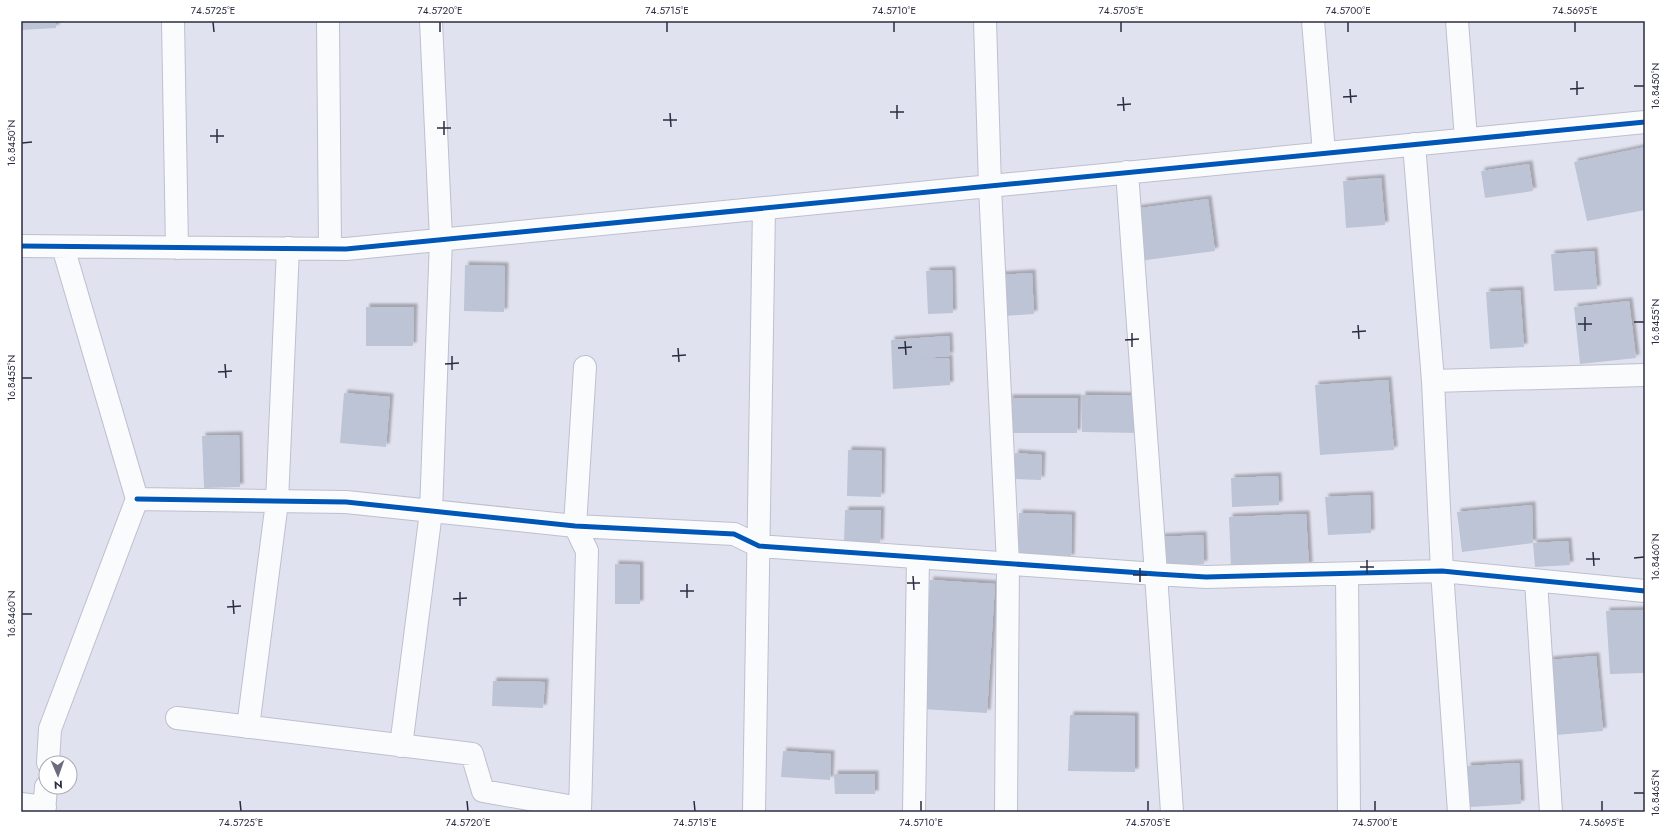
<svg xmlns="http://www.w3.org/2000/svg" width="1666" height="833" viewBox="0 0 1666 833" font-family="Jost,sans-serif">
<defs>
<filter id="shadow"><feDropShadow dx="3.5" dy="-3.5" stdDeviation="1" flood-color="#0004"/></filter>
</defs>
<rect width="100%" height="100%" fill="#e1e2ef"/>
<path fill="#bcc4d6" filter="url(#shadow)" d="M21,21H56V28L21,30Z
M1645,147V210L1587,221L1574,162Z
M1529,164L1533,191L1485,198L1481,171Z
M1381,178L1385,225L1346,228L1343,181Z
M1208,199L1215,251L1139,261L1133,209Z
M1594,251L1597,289L1554,291L1551,254Z
M465,265L505,266L504,312L464,311Z
M952,270L953,313L928,314L926,271Z
M1032,273L1034,314L1003,316L1000,275Z
M1520,290L1524,347L1490,349L1486,292Z
M1629,301L1636,358L1580,364L1574,307Z
M366,307H414L413,346H366Z
M949,336L950,356L907,359L949,358L950,385L893,389L891,340Z
M1388,380L1394,450L1320,455L1315,385Z
M344,393L390,397L386,447L340,443Z
M1082,395L1140,396V433L1082,432Z
M1009,398H1078L1077,433H1009Z
M239,435L240,487L204,488L202,436Z
M848,450L882,451L881,497L847,496Z
M1015,453L1042,455L1041,480L1013,479Z
M1278,476L1279,505L1232,507L1231,478Z
M1370,495L1371,533L1328,535L1325,497Z
M1532,505L1533,543L1462,552L1457,512Z
M845,510H881L880,543L844,542Z
M1019,513L1072,515L1071,558L1017,557Z
M1306,514L1309,566L1231,569L1229,517Z
M1203,535L1204,564L1162,567L1160,537Z
M1568,541L1570,565L1535,567L1533,543Z
M615,564L640,565V604H615Z
M930,580L995,584L987,713L922,709Z
M1645,610V673L1610,674L1606,611Z
M1596,656L1603,731L1556,735L1549,660Z
M493,681L545,682L543,708L492,706Z
M1070,715L1135,716V772L1068,771Z
M783,751L831,754L830,780L781,777Z
M1519,763L1521,804L1469,807L1467,766Z
M834,774H875V794H835Z"/>
<g fill="none" stroke-linecap="round" stroke-linejoin="round">
<g stroke="#bebfcf" stroke-width="24">
<path id="minor" d="M173,21L177,248
M328,21L330,249
M985,21L990,187L1008,564L1006,812
M1313,21L1324,153
M1457,21L1466,139
M1414,144L1433,381L1442,571L1459,812
M1127,172L1156,574L1172,812
M21,246L346,249L1645,122
M1433,381L1645,375
M137,499L346,502L575,526L734,534L759,546L1156,574L1206,577L1442,571L1645,591
M1347,574L1349,812
M1536,581L1551,812
M177,718L472,754L483,791L580,808
M248,727L277,502L288,248
M401,746L431,512L441,239L431,21
M48,763L50,729L137,499L63,247
M21,804L45,807
M44,812L46,787
M580,812L587,551L575,526L585,367
M754,812L764,208
M914,812L918,557"/>
</g>
<use href="#minor" stroke="#fafbfd" stroke-width="22"/>
<g stroke="#fff" stroke-width="8">
<path id="cycleway" d="M21,246L346,249L1645,122
M137,499L346,502L575,526L734,534L759,546L1156,574L1206,577L1442,571L1645,591"/>
</g>
<use href="#cycleway" stroke="#0057b8" stroke-width="5"/>
</g>
<path fill="none" stroke="#2a2c42" stroke-width="1.5" d="M213,22L214,32M440,22V32M667,22V32M894,22V32M1121,22V32M1348,22V32M1575,22V32M1577,81V95M1634,86H1644M1350,89L1351,103M1570,89L1584,88M1123,97L1124,111M1343,97L1357,96M897,105V119M1117,105L1131,104M890,112H904M670,113L671,127M663,120H677M444,121V135M437,128H451M217,129V143M210,136H224M22,143L32,142M1585,317V331M1634,322H1644M1578,324H1592M1358,325L1359,339M1352,332L1366,331M1132,333V347M1125,340L1139,339M905,341L906,355M678,348L679,362M898,348L912,347M452,356V370M672,356L686,355M225,364L226,378M445,364L459,363M218,372L232,371M22,378H32M1593,552L1594,566M1634,558L1644,557M1586,559H1600M1367,560V574M1360,567H1374M1140,568V582M1133,575H1147M913,576L914,590M907,583H920M687,584V598M680,591H694M460,592V606M453,599L467,598M233,600L234,614M227,607L241,606M22,614H32M1634,793H1644M240,801L241,811M467,801L468,811M694,801L695,811M921,801V811M1148,801V811M1375,801V811M1602,801V811"/>
<rect width="1666" height="833" fill="none" stroke="#ffffff" stroke-width="44"/>
<g transform="translate(58 775) rotate(178)"><circle r="19" fill="#ffffff" stroke="#aaabb3"/>
<path d="M0-3L7 15L0 10L-7 15Z" fill="#6a6c7f"/>
<text y="-6" font-size="11" font-weight="bold" text-anchor="middle" fill="#2a2c42">N</text>
</g>
<rect x="22" y="22" width="1622" height="789" fill="none" stroke="#2a2c42" stroke-width="1.5"/>
<g font-size="10" text-anchor="middle" fill="#2a2c42">
<text x="213" y="14">74.5725°E</text>
<text x="440" y="14">74.5720°E</text>
<text x="667" y="14">74.5715°E</text>
<text x="894" y="14">74.5710°E</text>
<text x="1121" y="14">74.5705°E</text>
<text x="1348" y="14">74.5700°E</text>
<text x="1575" y="14">74.5695°E</text>
<text transform="translate(1655 86) rotate(-90)" y="4">16.8450°N</text>
<text transform="translate(11 143) rotate(-90)" y="4">16.8450°N</text>
<text transform="translate(1655 322) rotate(-90)" y="4">16.8455°N</text>
<text transform="translate(11 378) rotate(-90)" y="4">16.8455°N</text>
<text transform="translate(1655 557) rotate(-90)" y="4">16.8460°N</text>
<text transform="translate(11 614) rotate(-90)" y="4">16.8460°N</text>
<text transform="translate(1655 793) rotate(-90)" y="4">16.8465°N</text>
<text x="241" y="826">74.5725°E</text>
<text x="468" y="826">74.5720°E</text>
<text x="695" y="826">74.5715°E</text>
<text x="921" y="826">74.5710°E</text>
<text x="1148" y="826">74.5705°E</text>
<text x="1375" y="826">74.5700°E</text>
<text x="1602" y="826">74.5695°E</text>
</g>
</svg>
